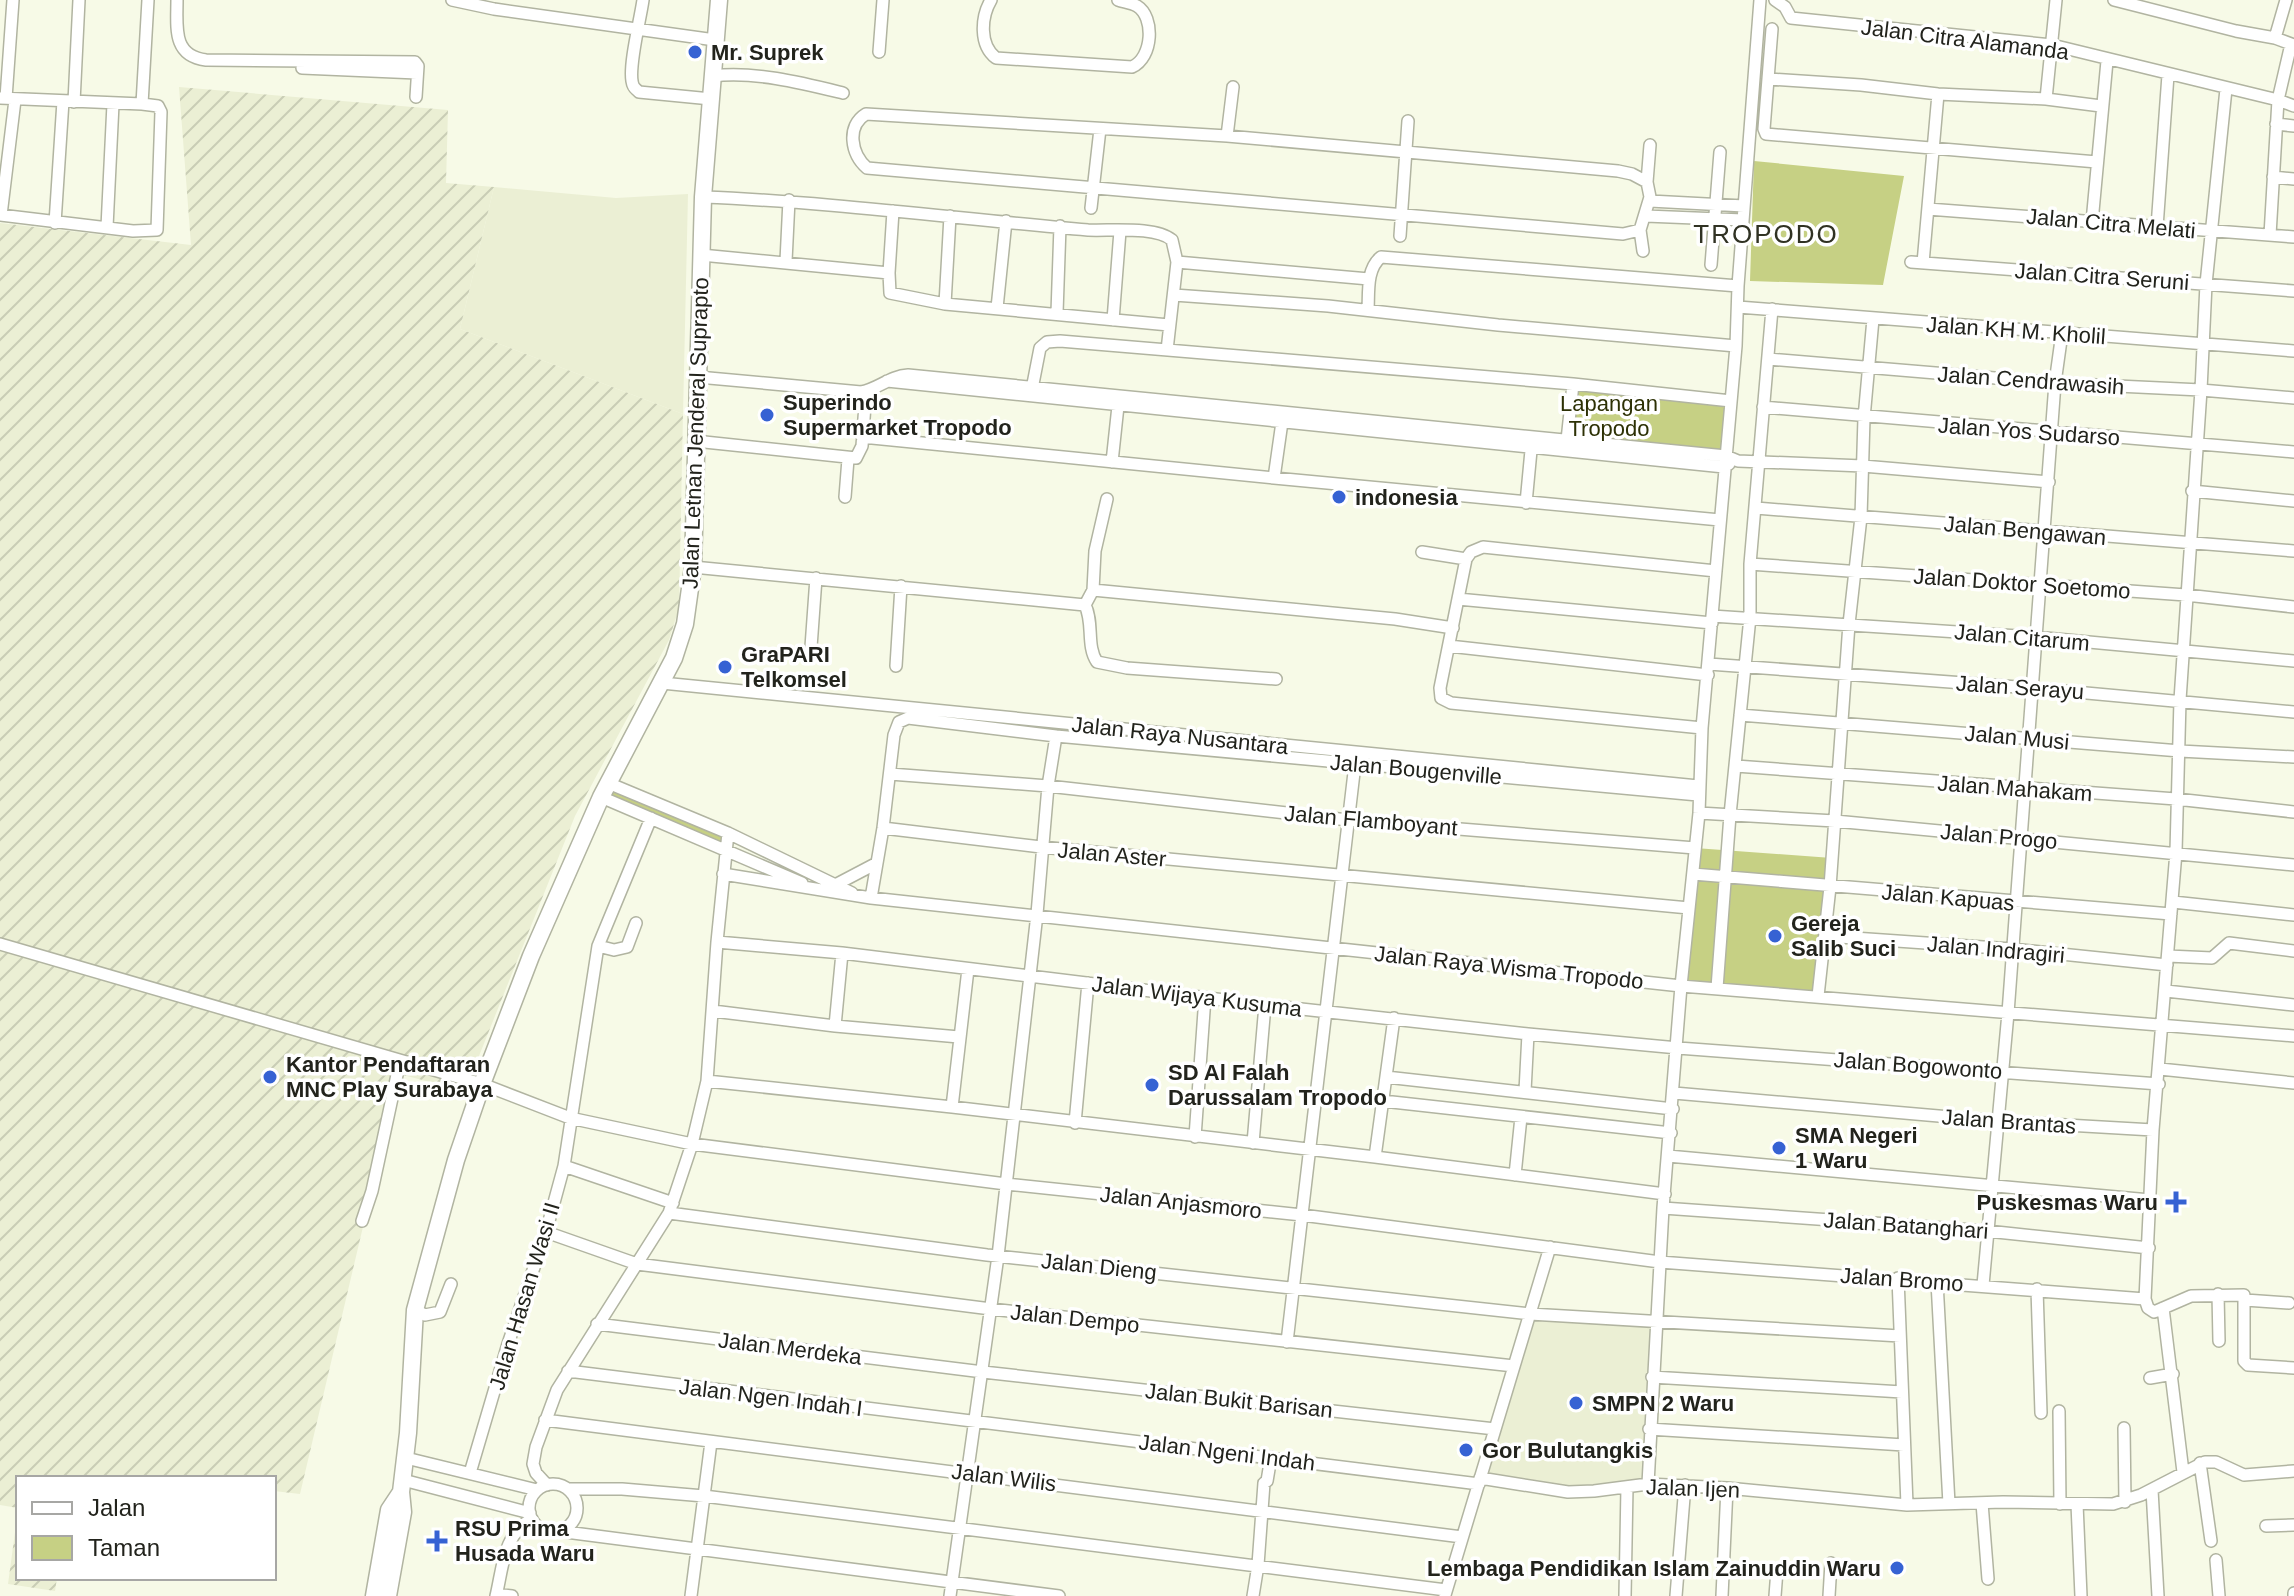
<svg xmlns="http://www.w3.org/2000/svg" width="2294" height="1596" viewBox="0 0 2294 1596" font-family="Arial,sans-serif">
<defs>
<pattern id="industrial-furrows" width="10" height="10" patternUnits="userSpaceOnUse" patternTransform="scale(2)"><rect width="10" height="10" fill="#ebefd4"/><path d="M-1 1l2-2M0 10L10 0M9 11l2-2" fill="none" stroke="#c9cdb5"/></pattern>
</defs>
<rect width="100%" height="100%" fill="#f7fae7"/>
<path fill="#ebefd4" d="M494,187L616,198L688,194L683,414L460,329Z
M1532,1315L1655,1321L1645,1483L1590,1491L1477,1475Z"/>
<path fill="url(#industrial-furrows)" d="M179,87L448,110L446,183L494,187L460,329L683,414L679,608L669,640L575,816L465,1091L399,1074L300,1494L274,1491V1478H18V1508L0,1505V223L191,245Z
M18,1510V1578H57L55,1591L8,1584Z"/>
<path fill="#c6d084" d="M1754,161L1904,176L1883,285L1750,281Z
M1573,384L1731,401L1726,456L1567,440Z
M610,786L726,832L728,849L602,798Z
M1695,848L1832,858L1818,996L1681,986Z"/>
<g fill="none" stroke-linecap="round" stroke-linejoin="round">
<g stroke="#b1b4a1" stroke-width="14">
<path id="minor" d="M177,0C177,27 172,56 206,60L415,62L418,66L416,97
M452,0L494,9L715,40
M643,0C640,21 629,63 632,81C633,88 635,88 639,92L711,99
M991,0C981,17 979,45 996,58L1132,67C1153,58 1155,17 1137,6C1132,3 1124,2 1118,0
M1775,0L1785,7L1791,18
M2114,0L2236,31L2275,38L2294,45
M1791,18L2052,45L2278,100L2294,106
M1772,29L1764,129L1766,134L2097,162
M2275,38L2286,0
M879,52L883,0
M302,68L417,73
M713,76C755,71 802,83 843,93
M1769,79L1861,85L1938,94L2046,99L2101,106
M2226,89L2206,284L2201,390L2180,700L2176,852L2153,1130L2145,1299L2148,1308L2154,1312L2191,1296L2244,1295V1361L2248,1365L2294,1368
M0,98L142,104L158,106L161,112L157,230L133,231L0,215
M6,98L13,0
M2046,99L2056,0
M74,102L79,0
M142,104L148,0
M2276,124L2294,126
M1227,136L1233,87
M2273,177L2294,179
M703,197C832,202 960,219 1088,230C1111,231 1156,226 1172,240L1177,262L1167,350
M1650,201L1744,206
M1091,208L1100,129
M1928,209L2294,237
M893,211L889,273L890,293L945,304L1169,325
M1,215L15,100
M1646,216L1743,220
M2092,222L2107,61
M55,223L63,101
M107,227L113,104
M2157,227L2168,75
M1640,230L1623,234L867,168C851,154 846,126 866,114L1227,136L1618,171L1632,174L1647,182
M2270,235L2278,100L2291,44
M1400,236L1408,121
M1643,251L1640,230L1650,197L1647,182L1650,145
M701,255L889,273
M786,261L789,200
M1177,262L1369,279
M1911,262L2294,291
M1923,263L1938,94
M1711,265L1720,152
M1174,295L1328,306L1498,325L1736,346
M945,304L950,216
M1738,307L2294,351
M997,308L1006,221
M1368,310C1369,293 1366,269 1381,257L1738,286
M1057,313L1060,226
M1113,320L1120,231
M1768,359L2055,383L2201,390L2294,398
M698,377L861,392C878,389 890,376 908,375L1726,456L1738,461L1863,466L2049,482
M887,381L1724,467L1729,464
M1032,389L1040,348L1047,342L1060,341L1573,384L1731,401
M1763,407L2294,452
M1283,415L1274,478L1720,520
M862,437L1274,478
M1567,440L1573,384
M695,441L856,458L862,446L866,391
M1112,462L1118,406
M2192,491L2294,501
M845,497L848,459
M1526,503L1532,440
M1756,508L2294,551
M1422,552L1466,559
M1750,564L2186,595L2294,607
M693,567L1085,605
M1093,590L1395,619L1453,628
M1458,599L1712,623
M1085,605C1094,623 1086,646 1097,662L1127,668L1276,679
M1085,605L1093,590L1095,551L1107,499
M1712,616L2035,637L2294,661
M1449,646L1708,675
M811,647L816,578
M1709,664L2031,688L2294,712
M896,666L901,586
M662,683L1698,786
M1740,715L2180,751L2294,757
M1702,728L1451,703L1441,698L1440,688L1466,559L1471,552L1483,547L1716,571
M1736,766L2176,799L2294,812
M890,774L1048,786L1348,820L1695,848
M608,783L728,833L852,893
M601,797L802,883
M1699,813L1835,821L2294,865
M883,828L1041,847L1689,908
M723,874L871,898L1681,986L2294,1036
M1693,874L2171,914
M837,884L877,863
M871,898L883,828L894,735L899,722L908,718L1056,736L1698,795
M2173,902L2294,915
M1825,936L2012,949L2167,965
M717,942L842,953L1265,1005L1528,1034L1678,1048L2159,1084
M0,944L482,1084L570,1118L692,1144L1006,1184L1302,1215L1660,1262L2145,1299
M598,946L614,950L627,947L636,923
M2168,956L2212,958L2229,943L2294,951
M1717,988L1730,815L1750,617V564L1772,309
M2166,991L2294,1005
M1818,996L1830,887L1849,624L1861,517L1864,418L1873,319
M713,1011L835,1026L959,1037
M1394,1018L1375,1157L1665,1194
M835,1026L842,953
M2160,1069L2294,1083
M1386,1077L1673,1109
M707,1081L952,1107L1375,1157
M1525,1091L1528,1034
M1674,1093L1996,1121L2153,1130
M1383,1101L1671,1133
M952,1107L968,969
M1075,1123L1088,983
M1195,1137L1205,997
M1253,1143L1265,1005
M1668,1156L2150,1200
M564,1166L673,1203
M1515,1175L1521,1117
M1663,1208L1987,1231L2149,1248
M669,1213L987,1255L1530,1314L1900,1336
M362,1221L372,1191L400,1061
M546,1232L637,1264L991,1309L1514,1366
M1898,1278L1907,1505
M1937,1282L1949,1504
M1983,1285L2008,1013L2055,383L2062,333
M2037,1289L2041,1413
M2218,1294L2219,1341
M2245,1300L2289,1303
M2163,1308L2183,1472
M415,1310L425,1315L440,1312L451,1284
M597,1324L983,1372L1495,1429
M1287,1342L1355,764
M568,1371L1479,1484
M1652,1377L1902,1392
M2150,1378L2173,1374
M2059,1411L2060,1504
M545,1420L1462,1537
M2124,1428L2125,1502
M1649,1429L1904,1445
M406,1458L537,1490
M2200,1463L2211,1541
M470,1473L508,1344L546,1232L564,1166L598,946L651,818
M1480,1478L1568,1492L1594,1491L1648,1484L1727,1488L1907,1505L2003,1502L2113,1504L2141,1495L2205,1462H2216L2244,1475L2294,1471
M403,1480L530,1513
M1648,1484L1663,1208L1681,986L1699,813L1702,728L1736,346L1738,286L1760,0
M529 1508a24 24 0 1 1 48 0a24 24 0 1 1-48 0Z
M547,1485L536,1473L533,1464L536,1447L557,1390L669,1213L692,1144L707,1081L717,942L728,833
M568,1489H622L704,1496L1446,1590
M2152,1490L2158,1596
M1982,1503L1988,1579
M2077,1504L2081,1596
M2266,1526L2294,1525
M558,1531L1059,1596
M2216,1560L2219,1596
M2294,1593V1596
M497,1594L512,1596
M1445,1595L1550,1247
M496,1596C503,1567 503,1534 532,1519
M691,1596L711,1442
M950,1596L998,1256L1037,914L1048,786L1056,736
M1253,1596L1258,1565L1264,1483L1267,1481L1271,1457
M1625,1596L1627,1487
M1676,1596L1685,1485
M1722,1596L1727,1488
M1775,1596L1777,1570
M1829,1596L1831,1563"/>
</g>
<g stroke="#b1b4a1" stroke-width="19">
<path id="secondary" d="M374,1596L389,1510L401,1492
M388,1596L403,1512L401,1492L408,1433L415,1310L456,1160L482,1084L531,956L601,797L674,658L685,624L693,567L703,197L719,0"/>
</g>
<use href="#minor" stroke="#fff" stroke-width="11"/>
<use href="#secondary" stroke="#fff" stroke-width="16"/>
</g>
<g fill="#3662d3" stroke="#fff" stroke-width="3">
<circle cx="695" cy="52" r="8"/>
<circle cx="767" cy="415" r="8"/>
<circle cx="1339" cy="497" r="8"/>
<circle cx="725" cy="667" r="8"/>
<circle cx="1775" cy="936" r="8"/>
<circle cx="270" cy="1077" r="8"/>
<circle cx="1152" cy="1085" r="8"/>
<circle cx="1779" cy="1148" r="8"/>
<path d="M2172 1190h8v8h8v8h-8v8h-8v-8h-8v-8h8z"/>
<circle cx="1576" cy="1403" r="8"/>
<circle cx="1466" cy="1450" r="8"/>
<path d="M433 1529h8v8h8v8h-8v8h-8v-8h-8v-8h8z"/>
<circle cx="1897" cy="1568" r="8"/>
</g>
<g text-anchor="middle" stroke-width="7" stroke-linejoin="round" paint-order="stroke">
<g font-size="22" fill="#22231c" stroke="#fff">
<text transform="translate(1965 39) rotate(7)" y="8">Jalan Citra Alamanda</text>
<text transform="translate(2111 223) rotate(5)" y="8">Jalan Citra Melati</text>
<text transform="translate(2102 276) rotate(4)" y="8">Jalan Citra Seruni</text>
<text transform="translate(2016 330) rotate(4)" y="8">Jalan KH M. Kholil</text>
<text transform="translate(2031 380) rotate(4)" y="8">Jalan Cendrawasih</text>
<text transform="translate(2029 431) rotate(4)" y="8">Jalan Yos Sudarso</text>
<text transform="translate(695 433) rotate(-88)" y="8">Jalan Letnan Jenderal Suprapto</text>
<text transform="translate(2025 530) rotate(5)" y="8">Jalan Bengawan</text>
<text transform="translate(2022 583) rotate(4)" y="8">Jalan Doktor Soetomo</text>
<text transform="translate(2022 637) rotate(5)" y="8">Jalan Citarum</text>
<text transform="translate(2020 687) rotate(4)" y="8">Jalan Serayu</text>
<text transform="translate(1180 735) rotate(6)" y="8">Jalan Raya Nusantara</text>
<text transform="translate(2017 737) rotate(5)" y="8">Jalan Musi</text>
<text transform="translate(1416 769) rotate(5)" y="8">Jalan Bougenville</text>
<text transform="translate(2015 788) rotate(4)" y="8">Jalan Mahakam</text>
<text transform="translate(1371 820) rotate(5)" y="8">Jalan Flamboyant</text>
<text transform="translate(1999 836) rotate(5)" y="8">Jalan Progo</text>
<text transform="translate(1112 854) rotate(5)" y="8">Jalan Aster</text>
<text transform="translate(1948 897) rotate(5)" y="8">Jalan Kapuas</text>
<text transform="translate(1996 949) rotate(5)" y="8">Jalan Indragiri</text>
<text transform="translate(1509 967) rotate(6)" y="8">Jalan Raya Wisma Tropodo</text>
<text transform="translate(1197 996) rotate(7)" y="8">Jalan Wijaya Kusuma</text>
<text transform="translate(1918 1065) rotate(4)" y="8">Jalan Bogowonto</text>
<text transform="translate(2009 1121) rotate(4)" y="8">Jalan Brantas</text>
<text transform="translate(1181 1202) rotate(6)" y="8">Jalan Anjasmoro</text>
<text transform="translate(1906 1225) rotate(4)" y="8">Jalan Batanghari</text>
<text transform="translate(1099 1266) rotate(6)" y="8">Jalan Dieng</text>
<text transform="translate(1902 1279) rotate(4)" y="8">Jalan Bromo</text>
<text transform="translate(524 1296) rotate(-73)" y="8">Jalan Hasan Wasi II</text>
<text transform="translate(1075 1318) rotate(6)" y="8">Jalan Dempo</text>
<text transform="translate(790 1348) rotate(7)" y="8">Jalan Merdeka</text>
<text transform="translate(771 1397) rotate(7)" y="8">Jalan Ngen Indah I</text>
<text transform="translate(1239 1400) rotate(6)" y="8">Jalan Bukit Barisan</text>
<text transform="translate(1227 1452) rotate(7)" y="8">Jalan Ngeni Indah</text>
<text transform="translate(1004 1477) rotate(7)" y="8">Jalan Wilis</text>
<text transform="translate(1693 1488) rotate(2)" y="8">Jalan Ijen</text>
</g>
<g font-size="22" font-weight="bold" fill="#22231c" stroke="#fff" text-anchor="start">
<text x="711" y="60">Mr. Suprek</text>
<text x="783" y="410">Superindo<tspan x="783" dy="25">Supermarket Tropodo</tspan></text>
<text x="1355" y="505">indonesia</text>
<text x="741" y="662">GraPARI<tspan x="741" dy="25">Telkomsel</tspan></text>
<text x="1791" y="931">Gereja<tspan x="1791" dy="25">Salib Suci</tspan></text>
<text x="286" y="1072">Kantor Pendaftaran<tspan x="286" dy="25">MNC Play Surabaya</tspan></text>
<text x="1168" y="1080">SD Al Falah<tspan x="1168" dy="25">Darussalam Tropodo</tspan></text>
<text x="1795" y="1143">SMA Negeri<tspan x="1795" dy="25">1 Waru</tspan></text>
<text x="2158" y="1210" text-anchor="end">Puskesmas Waru</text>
<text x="1592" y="1411">SMPN 2 Waru</text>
<text x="1482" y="1458">Gor Bulutangkis</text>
<text x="455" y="1536">RSU Prima<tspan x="455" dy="25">Husada Waru</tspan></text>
<text x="1881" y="1576" text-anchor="end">Lembaga Pendidikan Islam Zainuddin Waru</text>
</g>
<g font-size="22" fill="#2d3105" stroke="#fff">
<text x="1609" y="411">Lapangan<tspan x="1609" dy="25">Tropodo</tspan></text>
</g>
<g font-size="26" letter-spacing="2" fill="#303223" stroke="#fff">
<text x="1766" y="243">TROPODO</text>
</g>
</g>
<rect x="16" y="1476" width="260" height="104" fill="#ffffff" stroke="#a7a7a4" stroke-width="2"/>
<rect x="32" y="1502" width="40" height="12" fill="#ffffff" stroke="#a7a7a4" stroke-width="2"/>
<text x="88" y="1516" font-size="24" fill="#22231c">Jalan</text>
<rect x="32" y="1536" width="40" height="24" fill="#c6d084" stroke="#a7a7a4" stroke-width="2"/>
<text x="88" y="1556" font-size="24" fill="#22231c">Taman</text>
</svg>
